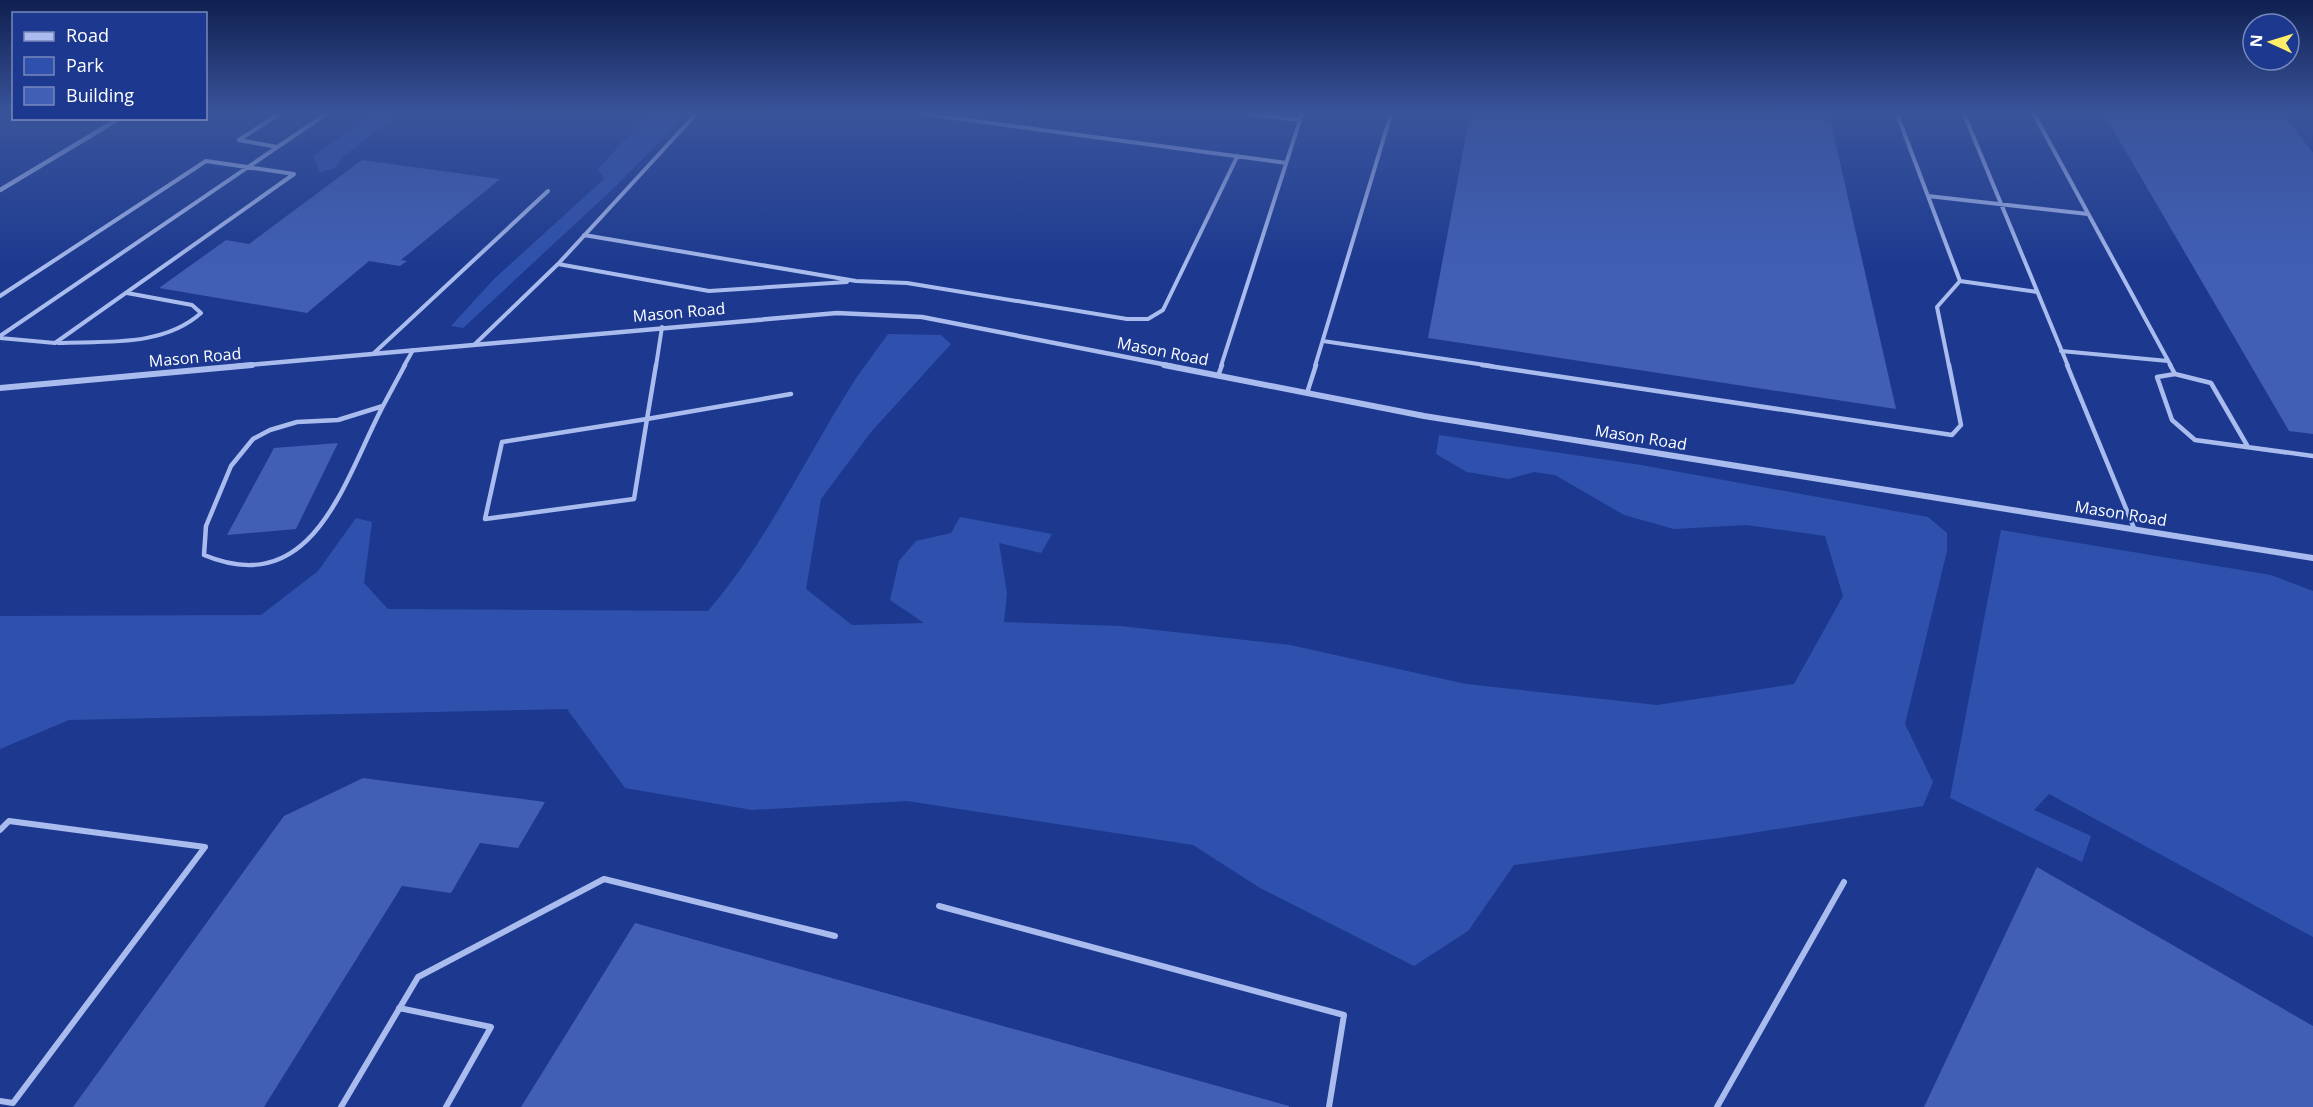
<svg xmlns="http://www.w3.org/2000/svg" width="2313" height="1107" viewBox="0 0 2313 1107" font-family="'Open Sans',sans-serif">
<rect width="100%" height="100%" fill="#1c398f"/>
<path fill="#2f51ad" d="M373,114H400L341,158L336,168L320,172L313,156Z
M648,114H687L616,186L463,328L451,326L494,279L604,179L598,169Z
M888,334L941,335L951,344L871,432L821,499L806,589L852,625L924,623L890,600L899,561L916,541L951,533L960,517L1052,534L1041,553L999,543L1007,594L1004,622L1120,626L1290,645L1466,684L1657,705L1794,684L1843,596L1825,536L1747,525L1674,529L1624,515L1555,475L1534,472L1509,479L1467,472L1436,454L1439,435L1641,465L1928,517L1947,533V551L1905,724L1933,782L1923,806L1733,836L1514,865L1468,931L1414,966L1260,888L1193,845L907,801L752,810L625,788L567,709L69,720L0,749V616L261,615L318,571L356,518L372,522L364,583L388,609L708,611C765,544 802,465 848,391C860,371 875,353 888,334Z
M2001,530L2271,575L2313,591V937L2049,794L2034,810L2091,836L2082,862L1950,798Z"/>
<path fill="#405fb5" d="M1470,114H1829L1896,409L1428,338Z
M2104,114H2283L2313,153V434L2289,431Z
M362,160L500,179L401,260L407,261L400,266L369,261L307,313L159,288L226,240L249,244Z
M338,443L296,529L227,535L274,448Z
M363,778L545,802L518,848L480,843L451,893L402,886L264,1107H73L284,816Z
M2037,867L2313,1026V1107H1924Z
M635,923L1289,1106V1107H521Z"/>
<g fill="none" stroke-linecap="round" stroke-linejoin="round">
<path stroke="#aabcee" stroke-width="4" d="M924,114L1286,163
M1249,114L1300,120
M1897,114L1960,281L1937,307L1949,366
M1964,114L2068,366
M2034,114L2171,366
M277,147L239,140L279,114
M1928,196L2088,214
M584,235L856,281L907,283L1127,319H1148L1163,310L1237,157
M558,264L709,291L847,282
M1960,281L2037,292
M0,296L206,161L294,174L55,343L0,338
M0,336L326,114
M1323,341L1492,366
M58,343C106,341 163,347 201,313L192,305L127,293
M475,344L558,264L696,114
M2061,351L2168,361
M373,354L548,191
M404,366L413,350
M656,366L662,327
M1221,366L1302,114
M1315,366L1391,114"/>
<path stroke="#aabcee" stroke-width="4.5" d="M1482,365L1952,435L1961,425L1949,365
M2067,365L2134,528
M2170,365L2175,374L2157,377L2172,420L2195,440L2313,456
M2175,374L2211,383L2248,447
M1218,376L1222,365
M1307,393L1316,365
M383,406C344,480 314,601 204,555L206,526L231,466L253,439L270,430L297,422L338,420Z
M383,406L405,365
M647,419L634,499L485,519L502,442Z
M647,419L656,365
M647,419L791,394"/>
<path stroke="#aabcee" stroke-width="6" d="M0,830L9,821L205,847L13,1103L0,1101
M939,906L1344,1015L1329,1107
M399,1008L491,1027L446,1107
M341,1107L418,977L604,879L835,936
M1717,1107L1844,882"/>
<path stroke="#aabcee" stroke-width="4.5" d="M0,190L120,118
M236,366L837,313L922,317L1172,366"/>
<path stroke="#aabcee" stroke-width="6" d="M1164,365L1424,416L2313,558
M0,388L252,365"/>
</g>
<linearGradient id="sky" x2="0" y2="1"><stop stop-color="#0f1f4f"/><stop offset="0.42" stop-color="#3a549b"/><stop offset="1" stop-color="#3a549b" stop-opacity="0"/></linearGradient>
<rect width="2313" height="269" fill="url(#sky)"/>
<g text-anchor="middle" stroke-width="4.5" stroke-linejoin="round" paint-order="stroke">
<g font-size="16" fill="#fff" stroke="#1c398f">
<text transform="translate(679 312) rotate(-5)" y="6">Mason Road</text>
<text transform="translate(1163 351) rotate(11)" y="6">Mason Road</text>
<text transform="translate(195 357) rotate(-5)" y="6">Mason Road</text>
<text transform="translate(1641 437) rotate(9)" y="6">Mason Road</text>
<text transform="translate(2121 513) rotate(9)" y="6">Mason Road</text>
</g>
</g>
<rect x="12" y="12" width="195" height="108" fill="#1c398f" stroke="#7788bc" stroke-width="1.5"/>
<rect x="24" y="32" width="30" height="9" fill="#aabcee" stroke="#7788bc" stroke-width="1.5"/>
<text x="66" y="42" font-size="18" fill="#ffffff">Road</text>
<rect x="24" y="57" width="30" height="18" fill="#2f51ad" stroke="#7788bc" stroke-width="1.5"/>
<text x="66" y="72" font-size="18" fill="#ffffff">Park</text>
<rect x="24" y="87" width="30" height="18" fill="#405fb5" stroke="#7788bc" stroke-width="1.5"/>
<text x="66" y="102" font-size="18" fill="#ffffff">Building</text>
<g transform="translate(2271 42) rotate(274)"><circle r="28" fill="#1c398f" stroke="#7788bc" stroke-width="1.5"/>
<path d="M0-4.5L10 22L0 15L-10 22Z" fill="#ffee67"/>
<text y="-9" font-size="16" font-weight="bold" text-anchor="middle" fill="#ffffff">N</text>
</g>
</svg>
